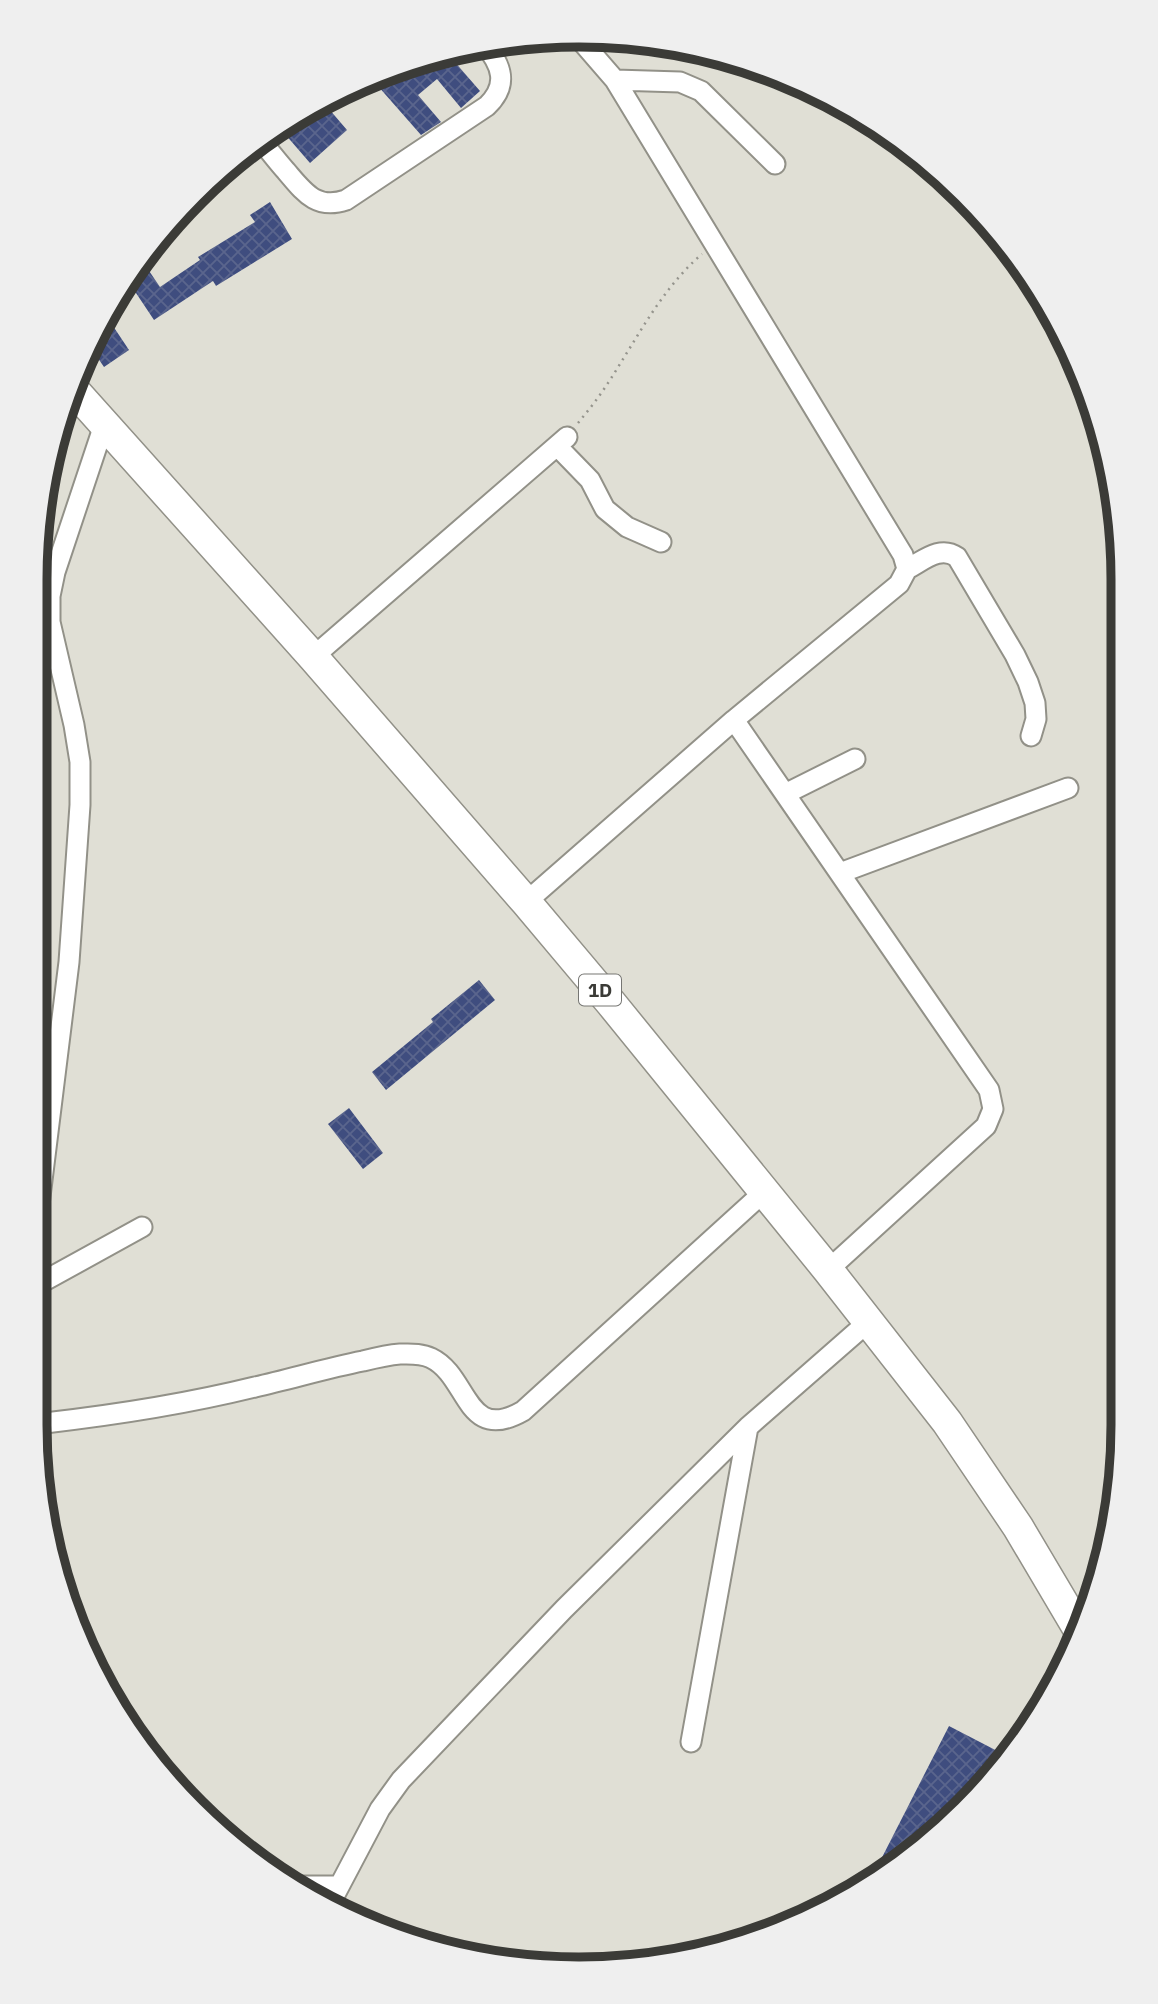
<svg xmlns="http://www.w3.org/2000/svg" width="1158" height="2004" viewBox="0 0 1158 2004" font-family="'IBM Plex Sans',sans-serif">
<defs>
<pattern id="building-cross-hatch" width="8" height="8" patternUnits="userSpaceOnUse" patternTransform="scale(1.75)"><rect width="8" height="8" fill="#3f4d7f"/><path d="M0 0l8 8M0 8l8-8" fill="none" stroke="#5a658d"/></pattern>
</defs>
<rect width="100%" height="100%" fill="#e0dfd5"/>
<path fill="url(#building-cross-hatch)" d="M447,53L480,91L461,108L437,79L418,95L441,122L421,135L370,77Z
M323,102L347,130L310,163L278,126Z
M270,202L292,239L216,286L213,281L154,320L126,278L141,259L160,287L200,260L198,257L255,222L250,215Z
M107,317L129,350L104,367L91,348Z
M479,980L495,1000L386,1090L372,1072L433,1022L431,1019Z
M349,1108L383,1153L363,1169L328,1124Z
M949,1726L1005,1755L910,1856L872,1877Z"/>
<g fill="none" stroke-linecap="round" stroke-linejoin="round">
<g stroke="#929188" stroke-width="23">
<path id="minor" d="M615,80L680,82L701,91L775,164
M260,140C269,150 277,161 286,171C304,192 316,210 346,200L487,106C509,85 502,65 484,44
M557,446L590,480L605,509L627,527L661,542
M907,569C923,561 940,545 957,557L1015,655L1028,682L1035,703L1036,719L1031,736
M313,657L567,437
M734,720L989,1090L993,1109L986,1126L828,1270
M785,794L855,759
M840,873L1068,788
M526,902L734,720L899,584L907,569L903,555L615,80L576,35
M36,1056L57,1059
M35,1237L69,962L80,805V762L74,725L50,622V596L55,572L104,425
M35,1286L142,1227
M35,1421L45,1423C115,1415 186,1404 255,1387C291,1379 327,1368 363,1361C375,1358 387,1355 400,1354C410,1354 421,1353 431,1358C469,1376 465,1444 523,1411L764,1192
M691,1742L748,1427
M295,1886H339
M331,1902L380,1809L401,1780L564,1609L748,1427L868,1322"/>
</g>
<g stroke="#929188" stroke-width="33">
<path id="highway" d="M72,388L313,657L526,902L611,1003L828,1270L947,1422L1018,1527L1079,1630"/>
</g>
<path stroke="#95948d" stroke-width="2.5" stroke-dasharray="2 5" stroke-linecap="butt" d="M578,423C587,412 596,401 604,389C635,343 659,291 702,254"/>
<use href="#minor" stroke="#fff" stroke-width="19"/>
<use href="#highway" stroke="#fff" stroke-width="30"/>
</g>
<g text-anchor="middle" stroke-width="7" stroke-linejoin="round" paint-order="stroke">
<rect fill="#fff" stroke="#767673" stroke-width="2" x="579" y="974.5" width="42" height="31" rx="5"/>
<g font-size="19" font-weight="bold" fill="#3b3b37">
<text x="600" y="997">1D</text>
</g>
</g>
<path d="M0 0H1158V2004H0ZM579 47H579A532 532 0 0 1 1111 579V1425A532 532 0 0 1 579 1957H579A532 532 0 0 1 47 1425V579A532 532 0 0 1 579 47Z" fill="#efefef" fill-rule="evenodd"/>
<path fill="none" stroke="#3b3b37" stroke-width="9" d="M579 47H579A532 532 0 0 1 1111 579V1425A532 532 0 0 1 579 1957H579A532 532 0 0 1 47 1425V579A532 532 0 0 1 579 47Z"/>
</svg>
